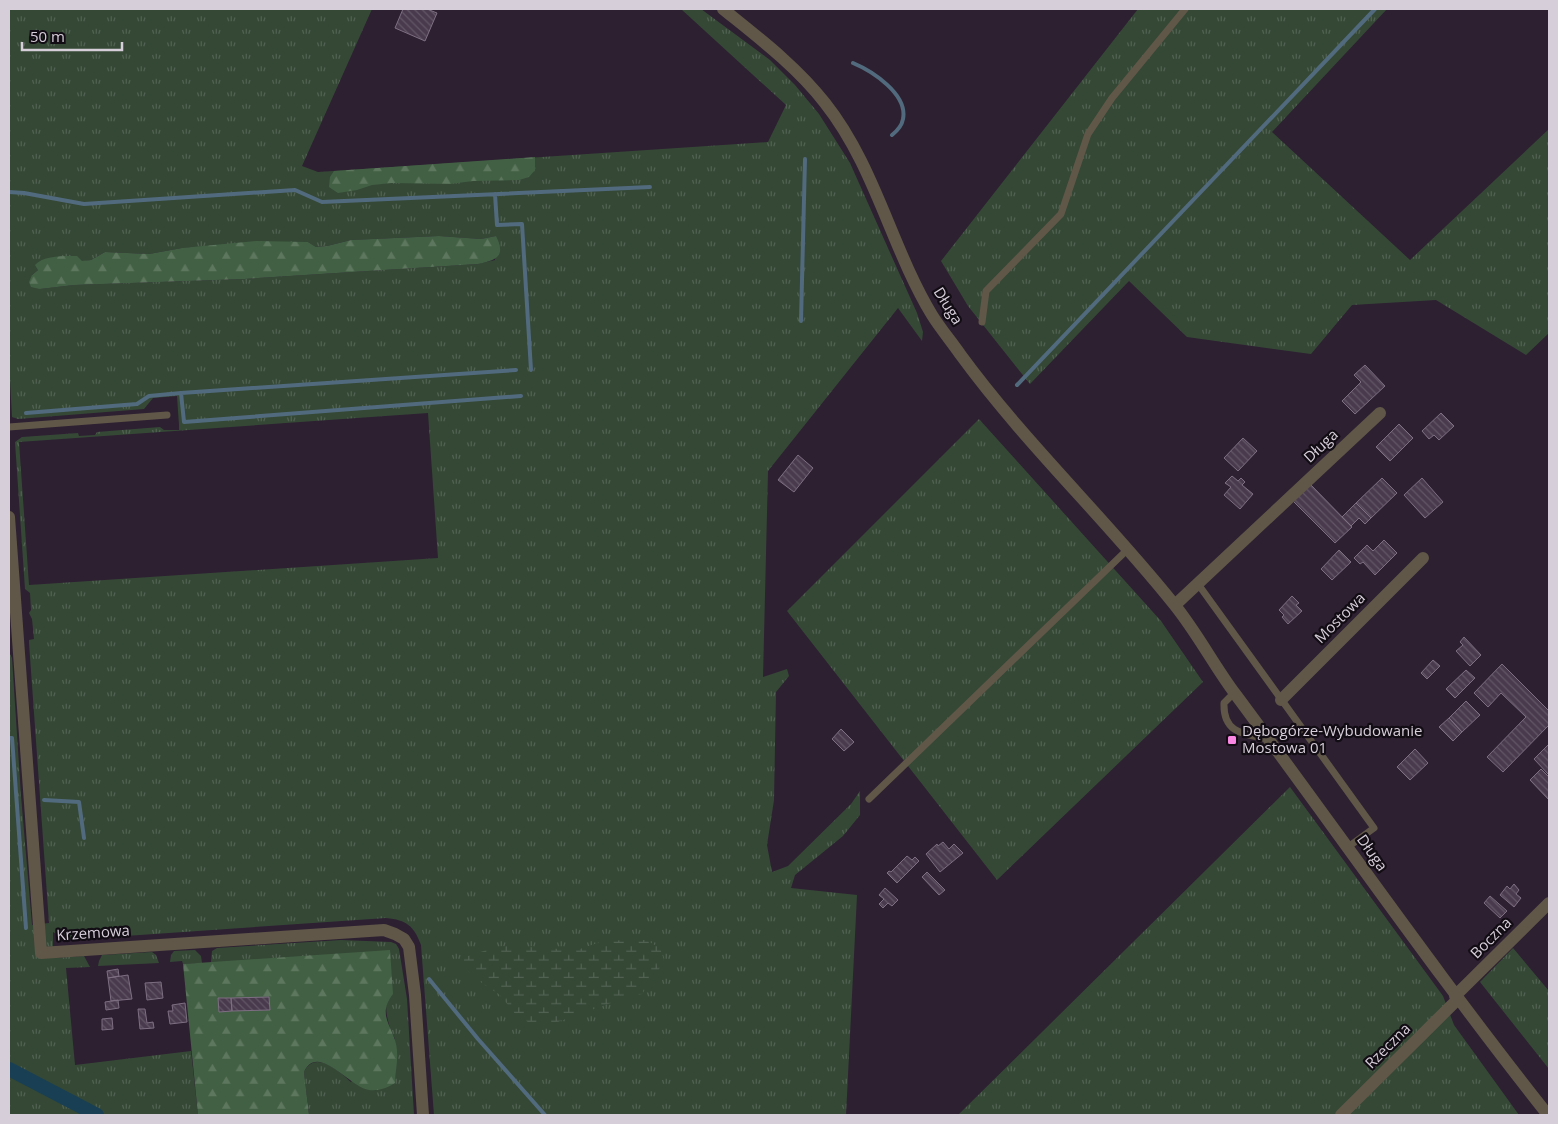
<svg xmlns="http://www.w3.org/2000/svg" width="1558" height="1124" viewBox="0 0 1558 1124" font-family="'Open Sans',sans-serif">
<defs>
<pattern id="grass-tufts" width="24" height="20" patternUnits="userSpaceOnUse" patternTransform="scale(1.25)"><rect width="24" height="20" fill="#344835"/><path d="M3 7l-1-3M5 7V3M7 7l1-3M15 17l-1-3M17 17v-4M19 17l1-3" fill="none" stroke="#516152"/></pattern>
<pattern id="forest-firs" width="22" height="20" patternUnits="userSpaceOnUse" patternTransform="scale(1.25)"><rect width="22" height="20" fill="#426044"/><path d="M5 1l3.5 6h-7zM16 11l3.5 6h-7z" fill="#5d765e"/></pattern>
<pattern id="wetland-marsh" width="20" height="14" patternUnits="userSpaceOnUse" patternTransform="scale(1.25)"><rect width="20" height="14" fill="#344835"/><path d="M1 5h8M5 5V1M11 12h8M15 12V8" fill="none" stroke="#516152"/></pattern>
<pattern id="building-back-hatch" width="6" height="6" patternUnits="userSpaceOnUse" patternTransform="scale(1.25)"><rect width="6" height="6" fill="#493b4d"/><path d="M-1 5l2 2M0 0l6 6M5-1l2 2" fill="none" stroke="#625666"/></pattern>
</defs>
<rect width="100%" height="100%" fill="#2d2031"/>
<path fill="url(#grass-tufts)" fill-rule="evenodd" d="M9,9H372L302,166L318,172L768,142L786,105L681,9H701L770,60L795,85L819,114L850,163L917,313L923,332L922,341L898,308L768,471L763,677L787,669L789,676L776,692L774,800L767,845L772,872L788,866L851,804L860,791V815L843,836L795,875L791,888L857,895L846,1115H434L421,945C414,926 407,920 386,918L67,940L53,932V958L84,956L90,967L66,968L75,1065L191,1051L198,1115H9V652L12,658L21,796L32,925L49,923L29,643V640L34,639L32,619L29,613L31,610L30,593L25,589L15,442L22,437L78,433L79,436L95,435L97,432L160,427L164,430H179V425L177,396L153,398L144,409L18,419L12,417L9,362ZM439,236L481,239L496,236L495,260L478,264L244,279L74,285L40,289L32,275L38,270L91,260L105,252L149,254L182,248L308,242L316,247L327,246L351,240ZM428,413L438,558L29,585L19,442Z
M1138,9H1387L1272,132L1410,260L1549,129V333L1526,355L1436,300L1352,305L1311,354L1187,337L1129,281L1030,384L968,306L941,261Z
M979,419L1161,621L1203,682L997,880L787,611Z
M1290,787L1443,996L1454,1025L1519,1115H958Z
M341,940L391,942L396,944L399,949L407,999L414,1115H309L304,1072C315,1049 339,1071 351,1082L395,1039C389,1027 386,1017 386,1003L211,962L212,951L217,948Z
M1513,948L1549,991V1069L1480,982Z
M195,950L201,956L202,963L183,964L182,961L170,962L171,955L174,951Z
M152,952L156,955L159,963L98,966L99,961L102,955Z"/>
<path fill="url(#forest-firs)" d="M535,157V170L529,177L519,180L473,181L450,184L392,183L372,185L357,190L338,193L329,187L330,177L334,171Z
M439,236L481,239L496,236C506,256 497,260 478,264L244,279L74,285L40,289L31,287L29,282L32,275L38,270L35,265C44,255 64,256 77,256L82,261L91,260L105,252L149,254L182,248L256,241L308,242L316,247L327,246L351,240Z
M390,950L393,994C375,1017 396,1028 397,1051C398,1061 395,1073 395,1083C387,1088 379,1091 369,1090C350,1088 318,1042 304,1072L309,1115H198L183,964Z"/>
<path fill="url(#wetland-marsh)" d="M627,940H646L660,948L664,960L657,973L642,994L625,998L549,1025L528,1022L516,1015L500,995L483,984L462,966L465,957L496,947L511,946L577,950L603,941Z"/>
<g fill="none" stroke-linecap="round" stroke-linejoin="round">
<path stroke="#526a7d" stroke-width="4" d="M853,63C872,71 908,94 903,119C902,125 897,131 892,135
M9,192L24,193L84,204L295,190L322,202L650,187
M495,194L497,225L522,224L531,370
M801,321L805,159
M1017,385L1375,9
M181,393L516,370
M26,413L137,404L149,396L181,393L184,422L521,396
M9,738H12L26,928
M44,800L79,802L84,838
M429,979L478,1039L545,1115"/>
<path stroke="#193f55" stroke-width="14" d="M9,1069L97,1115"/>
</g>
<path fill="url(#building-back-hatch)" stroke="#7e6f83" d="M403,9H427L437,13L425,41L395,28Z
M1365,365L1385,386L1355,414L1342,401L1361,382L1354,375Z
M1441,413L1454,426L1439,440L1434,435L1429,439L1422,431Z
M1399,424L1413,438L1390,461L1376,447Z
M1243,438L1257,451L1238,471L1224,458Z
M798,455L813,468L794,492L778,480Z
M1232,476L1238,481L1241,478L1245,482L1242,485L1253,494L1240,509L1224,495L1231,487L1225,483Z
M1382,478L1397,493L1371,518L1356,503Z
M1422,478L1443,502L1425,518L1404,495Z
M1310,484L1352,527L1335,543L1293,501Z
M1356,503L1371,518L1365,524L1359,518L1351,526L1342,517Z
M1384,540L1397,553L1375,575L1363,562L1360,564L1354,558L1367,545L1373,551Z
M1339,550L1351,562L1332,580L1321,569Z
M1292,596L1299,603L1296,605L1302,611L1288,624L1282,617L1284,615L1279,610Z
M1464,637L1481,655L1470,666L1456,651L1463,645L1460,642Z
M1433,660L1440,666L1427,679L1421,673Z
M1502,664L1549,711V725L1503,772L1487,757L1526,717L1501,693L1488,707L1474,693Z
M1466,670L1475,678L1455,698L1446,689Z
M1466,701L1480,715L1462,732L1449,718Z
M1449,718L1462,732L1453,741L1439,727Z
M841,729L854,742L844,751L832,739Z
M1549,744V775L1534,759Z
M1415,749L1428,763L1410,780L1397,767Z
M1541,769L1549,777V800L1530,780Z
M943,842L949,849L954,844L963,853L940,872L926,854L937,844L938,846Z
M907,856L912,860L915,857L919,861L897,883L887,873L889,871L891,872Z
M927,872L945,890L939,895L922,877Z
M1514,884L1519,890L1516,894L1521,898L1514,907L1500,895L1507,886L1510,889Z
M885,888L898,900L892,906L888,903L883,908L879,904L884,899L879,895Z
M1490,896L1507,911L1500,918L1484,903Z
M118,969L119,976L108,978L107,971Z
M128,975L132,999L111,1001L108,978Z
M161,982L163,998L147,1000L145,983Z
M269,997L270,1010L232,1011L231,998Z
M218,998H231L232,1011L219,1012Z
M118,1000L119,1008L106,1010L105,1002Z
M185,1003L187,1022L170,1024L168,1011H173L172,1005Z
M138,1009H145L147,1023L153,1022L154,1028L140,1029Z
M112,1018L113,1029L102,1030V1019Z"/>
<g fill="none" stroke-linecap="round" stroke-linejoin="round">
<path stroke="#605748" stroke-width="7" d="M982,322L986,291L1061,214L1088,134L1112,98L1185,9
M9,427L167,415
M1198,584L1374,828L1348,847
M1234,693L1224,703C1223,733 1243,734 1268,739
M869,799L1127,550"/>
<path stroke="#605748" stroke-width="12" d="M723,9C759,38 797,67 825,103C875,166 891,247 932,315C940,328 951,341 960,354C1025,443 1105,518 1173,603C1197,632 1214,666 1236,695C1340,835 1440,979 1548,1115
M9,517L41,953L384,930L395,934L404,939L409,947L415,995L423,1115
M1175,605L1380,413
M1281,700L1423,558
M1455,996L1549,903
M1341,1115L1458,999"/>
</g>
<rect fill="#fb87e5" stroke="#120c14" stroke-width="2" x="1227" y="735" width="10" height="10" rx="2.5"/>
<g text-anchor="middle" stroke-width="4.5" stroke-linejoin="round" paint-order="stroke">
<g font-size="15" fill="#d6ced9" stroke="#120c14">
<text transform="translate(948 306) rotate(58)" y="5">Długa</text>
<text transform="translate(1321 446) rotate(-43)" y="5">Długa</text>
<text transform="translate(1340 618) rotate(-45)" y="5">Mostowa</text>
<text transform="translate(1372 853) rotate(55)" y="5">Długa</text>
<text transform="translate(93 933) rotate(-4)" y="5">Krzemowa</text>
<text transform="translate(1491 938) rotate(-45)" y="5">Boczna</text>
<text transform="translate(1388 1046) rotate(-45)" y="5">Rzeczna</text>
</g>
<g font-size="15" fill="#d6ced9" stroke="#120c14" text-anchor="start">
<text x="1242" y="736">Dębogórze-Wybudowanie<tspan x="1242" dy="17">Mostowa 01</tspan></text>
</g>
</g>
<rect width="1558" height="1124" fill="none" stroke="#d6ced9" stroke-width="20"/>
<path d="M22 42v8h100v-8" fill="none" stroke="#d6ced9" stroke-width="2.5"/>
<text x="30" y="42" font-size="15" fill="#d6ced9" stroke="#120c14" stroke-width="4" paint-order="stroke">50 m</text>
</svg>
